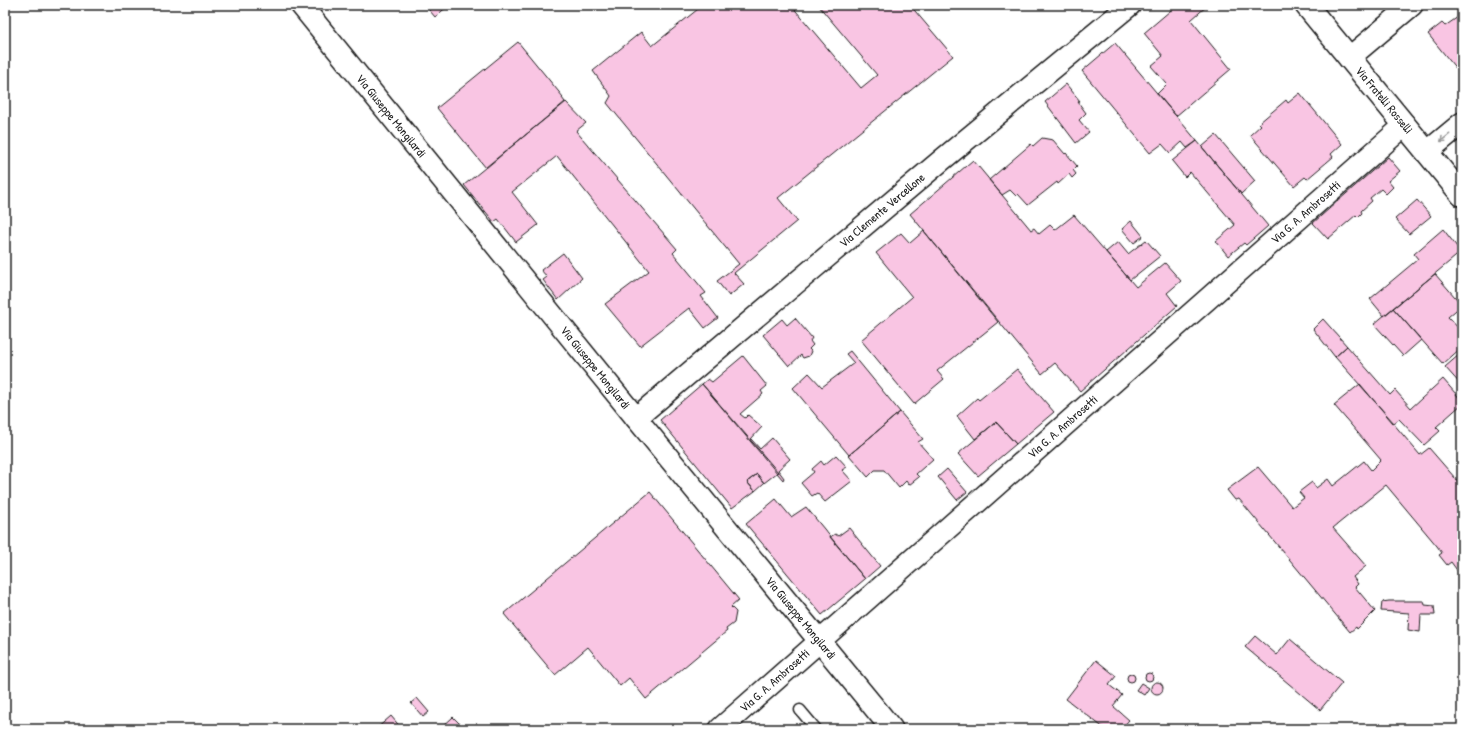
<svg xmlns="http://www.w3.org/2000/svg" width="1467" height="734" viewBox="0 0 1467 734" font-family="'Patrick Hand',sans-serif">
<rect width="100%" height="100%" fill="#fff"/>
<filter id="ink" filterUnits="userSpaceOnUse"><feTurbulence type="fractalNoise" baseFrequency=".025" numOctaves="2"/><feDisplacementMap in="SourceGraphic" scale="8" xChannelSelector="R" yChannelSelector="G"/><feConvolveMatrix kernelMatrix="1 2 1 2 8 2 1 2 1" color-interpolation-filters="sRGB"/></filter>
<g filter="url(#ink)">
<path fill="#f9c5e3" stroke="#1c1c1c" d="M425,5H449L435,17Z
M703,5H791L861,88L877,75L818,5H910L953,56L778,198L797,221L734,273L744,284L729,296L717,281L739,264L607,103L611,96L593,71L641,32L652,46Z
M1177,5H1208L1191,20L1231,69L1176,116L1157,94L1167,84L1151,66L1163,56L1144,33Z
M1458,17L1462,22V76L1428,34L1442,23L1445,26Z
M518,42L563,97L562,98L565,102L486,168L437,108Z
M1115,43L1197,141L1187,148L1182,142L1170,153L1162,144L1150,153L1082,71Z
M1066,84L1080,101L1078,102L1086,113L1079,120L1089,132L1076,143L1045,102Z
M1300,93L1342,144L1331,154L1333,157L1307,179L1305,177L1294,186L1250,135L1261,125L1259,123L1286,100L1288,103Z
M566,102L586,123L576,131L677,249L673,253L706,293L701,296L718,318L705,328L689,308L640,346L605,304L649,271L557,156L512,192L538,225L516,242L498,219L494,222L464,185Z
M1216,135L1255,181L1241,194L1202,147Z
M1042,138L1053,140L1065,154L1066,153L1077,166L1073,170L1076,174L1072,178L1069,174L1058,184L1057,182L1028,205L1018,194L1016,196L1010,190L1002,195L989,180L1031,144L1033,146Z
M1197,141L1268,226L1246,245L1244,243L1228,256L1216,241L1235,225L1190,172L1185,177L1172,161Z
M1388,157L1400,171L1388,181L1393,187L1386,194L1381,189L1370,198L1372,201L1361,211L1362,213L1358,217L1356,215L1328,239L1313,223Z
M973,160L1031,230L1034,228L1039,234L1050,225L1055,230L1074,215L1136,287L1165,263L1181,281L1167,293L1177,306L1080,391L1055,363L1042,374L910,214Z
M1417,200L1431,216L1409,234L1395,219Z
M1131,221L1143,236L1134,243L1122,229Z
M1443,229L1461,252L1384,316L1370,299L1418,259L1414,254Z
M924,231L998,322L937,371L944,379L914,404L861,340L912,297L876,253L901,233L910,243Z
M1146,240L1160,256L1130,280L1106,252L1118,242L1128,254Z
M563,253L582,278L558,300L543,280L547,277L541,270Z
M1435,274L1462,305L1448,317L1462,332V347L1443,364L1393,308Z
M1393,308L1421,340L1403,356L1374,324Z
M795,318L812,338L810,341L813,345L809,349L811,351L809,356L803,358L801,355L789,366L763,335L782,319L787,325Z
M1323,319L1347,346L1335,357L1313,329Z
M1347,346L1390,395L1395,390L1411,408L1443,379L1462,401V404L1436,427L1440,431L1424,445L1399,419L1394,423L1335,357Z
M850,351L900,412L849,455L793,388L809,373L822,387L854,363L846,354Z
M1460,354L1462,356V386L1445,367Z
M743,356L767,386L761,391L763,394L740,414L745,418L748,415L762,427L751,439L760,449L772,438L790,459L778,470L784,478L783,480L702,384L708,379L712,382Z
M1017,369L1054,412L1016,444L996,422L975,439L957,416L977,398L979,400Z
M702,384L778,472L764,483L757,474L747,482L755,491L732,508L660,420Z
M1360,384L1420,455L1429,448L1462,486V577L1451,562L1447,565L1439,555L1442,553L1437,546L1386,485L1333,528L1366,566L1353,577L1358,584L1355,587L1375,611L1357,629L1356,627L1350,632L1239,499L1235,500L1227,490L1258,467L1292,507L1304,498L1299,492L1312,482L1316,488L1328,479L1333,486L1364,461L1371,470L1381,460L1334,405Z
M900,412L923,439L918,442L933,459L916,474L919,477L909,485L906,481L899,488L884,470H875L868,477L849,455Z
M996,422L1016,444L978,476L958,454Z
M836,455L847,467L842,470L852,481L825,502L817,493L812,496L801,483L814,472L812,469L821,461L824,465Z
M947,469L967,492L957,500L938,477Z
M757,474L764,483L755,491L747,482Z
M650,492L739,600L731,607L736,612L734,623L726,629L727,631L646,699L629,678L620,686L588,647L555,675L504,614Z
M776,499L791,517L806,507L865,579L822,615L746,524Z
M849,528L880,566L865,579L830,537L835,534L838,536Z
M1389,601H1424L1425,605L1434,606L1435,615H1421L1420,632L1408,630L1409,613L1381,611L1382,602Z
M1255,636L1277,655L1290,639L1342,683L1320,710L1245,647Z
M1096,660L1116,676L1109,685L1122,695L1113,706L1129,720L1121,729H1105L1066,699Z
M1145 677a4 4 0 1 1 8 0a4 4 0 1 1-8 0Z
M1127 678a4 4 0 1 1 8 0a4 4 0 1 1-8 0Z
M1151 688a6 6 0 1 1 12 0a6 6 0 1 1-12 0Z
M1141,683L1149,688L1144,695L1136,690Z
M417,698L429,712L423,717L411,703Z
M391,716L402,729H376Z
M453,717L465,729H440Z"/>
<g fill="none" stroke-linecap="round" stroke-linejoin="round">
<g stroke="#1c1c1c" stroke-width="13">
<path id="service" d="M800,710L816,729"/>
</g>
<g stroke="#1c1c1c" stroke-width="24">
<g id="minor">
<path id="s1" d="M301,5L636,418L892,729"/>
<path d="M1349,58L1412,5"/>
<path d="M1427,152L1462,123"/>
<path id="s2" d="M636,418L943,159L1130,5"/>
<path id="s3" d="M720,729L1405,125"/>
</g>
</g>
<g stroke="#1c1c1c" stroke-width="25">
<g id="tertiary">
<path id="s4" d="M1306,5L1462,195"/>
</g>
</g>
<use href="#service" stroke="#fff" stroke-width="10"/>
<use href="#minor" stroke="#fff" stroke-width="21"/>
<use href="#tertiary" stroke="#fff" stroke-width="22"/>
</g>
<defs><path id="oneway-shaft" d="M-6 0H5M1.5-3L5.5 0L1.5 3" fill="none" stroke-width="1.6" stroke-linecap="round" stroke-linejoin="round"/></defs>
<use stroke="#999" href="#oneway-shaft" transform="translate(1445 138) rotate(141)"/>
</g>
<g text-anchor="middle" stroke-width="4" stroke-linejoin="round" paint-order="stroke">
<g font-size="12" fill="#1c1c1c" stroke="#fff">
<text dy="4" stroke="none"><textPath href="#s4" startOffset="123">Via Fratelli Rosselli</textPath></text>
<text dy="4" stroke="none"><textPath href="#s1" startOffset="143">Via Giuseppe Mongilardi</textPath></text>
<text dy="4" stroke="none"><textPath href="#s2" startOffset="322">Via Clemente Vercellone</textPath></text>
<text dy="4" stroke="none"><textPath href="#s3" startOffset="781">Via G. A. Ambrosetti</textPath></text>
<text dy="4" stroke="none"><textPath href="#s1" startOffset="467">Via Giuseppe Mongilardi</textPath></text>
<text dy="4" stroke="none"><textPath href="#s3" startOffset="457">Via G. A. Ambrosetti</textPath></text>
<text dy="4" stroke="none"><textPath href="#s1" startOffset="791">Via Giuseppe Mongilardi</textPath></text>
<text dy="4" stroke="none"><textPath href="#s3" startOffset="73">Via G. A. Ambrosetti</textPath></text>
</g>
</g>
<rect width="1467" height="734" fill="none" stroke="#fff" stroke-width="20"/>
<rect x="10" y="10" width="1447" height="714" fill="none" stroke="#1c1c1c" stroke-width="1.5" filter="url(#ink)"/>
</svg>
